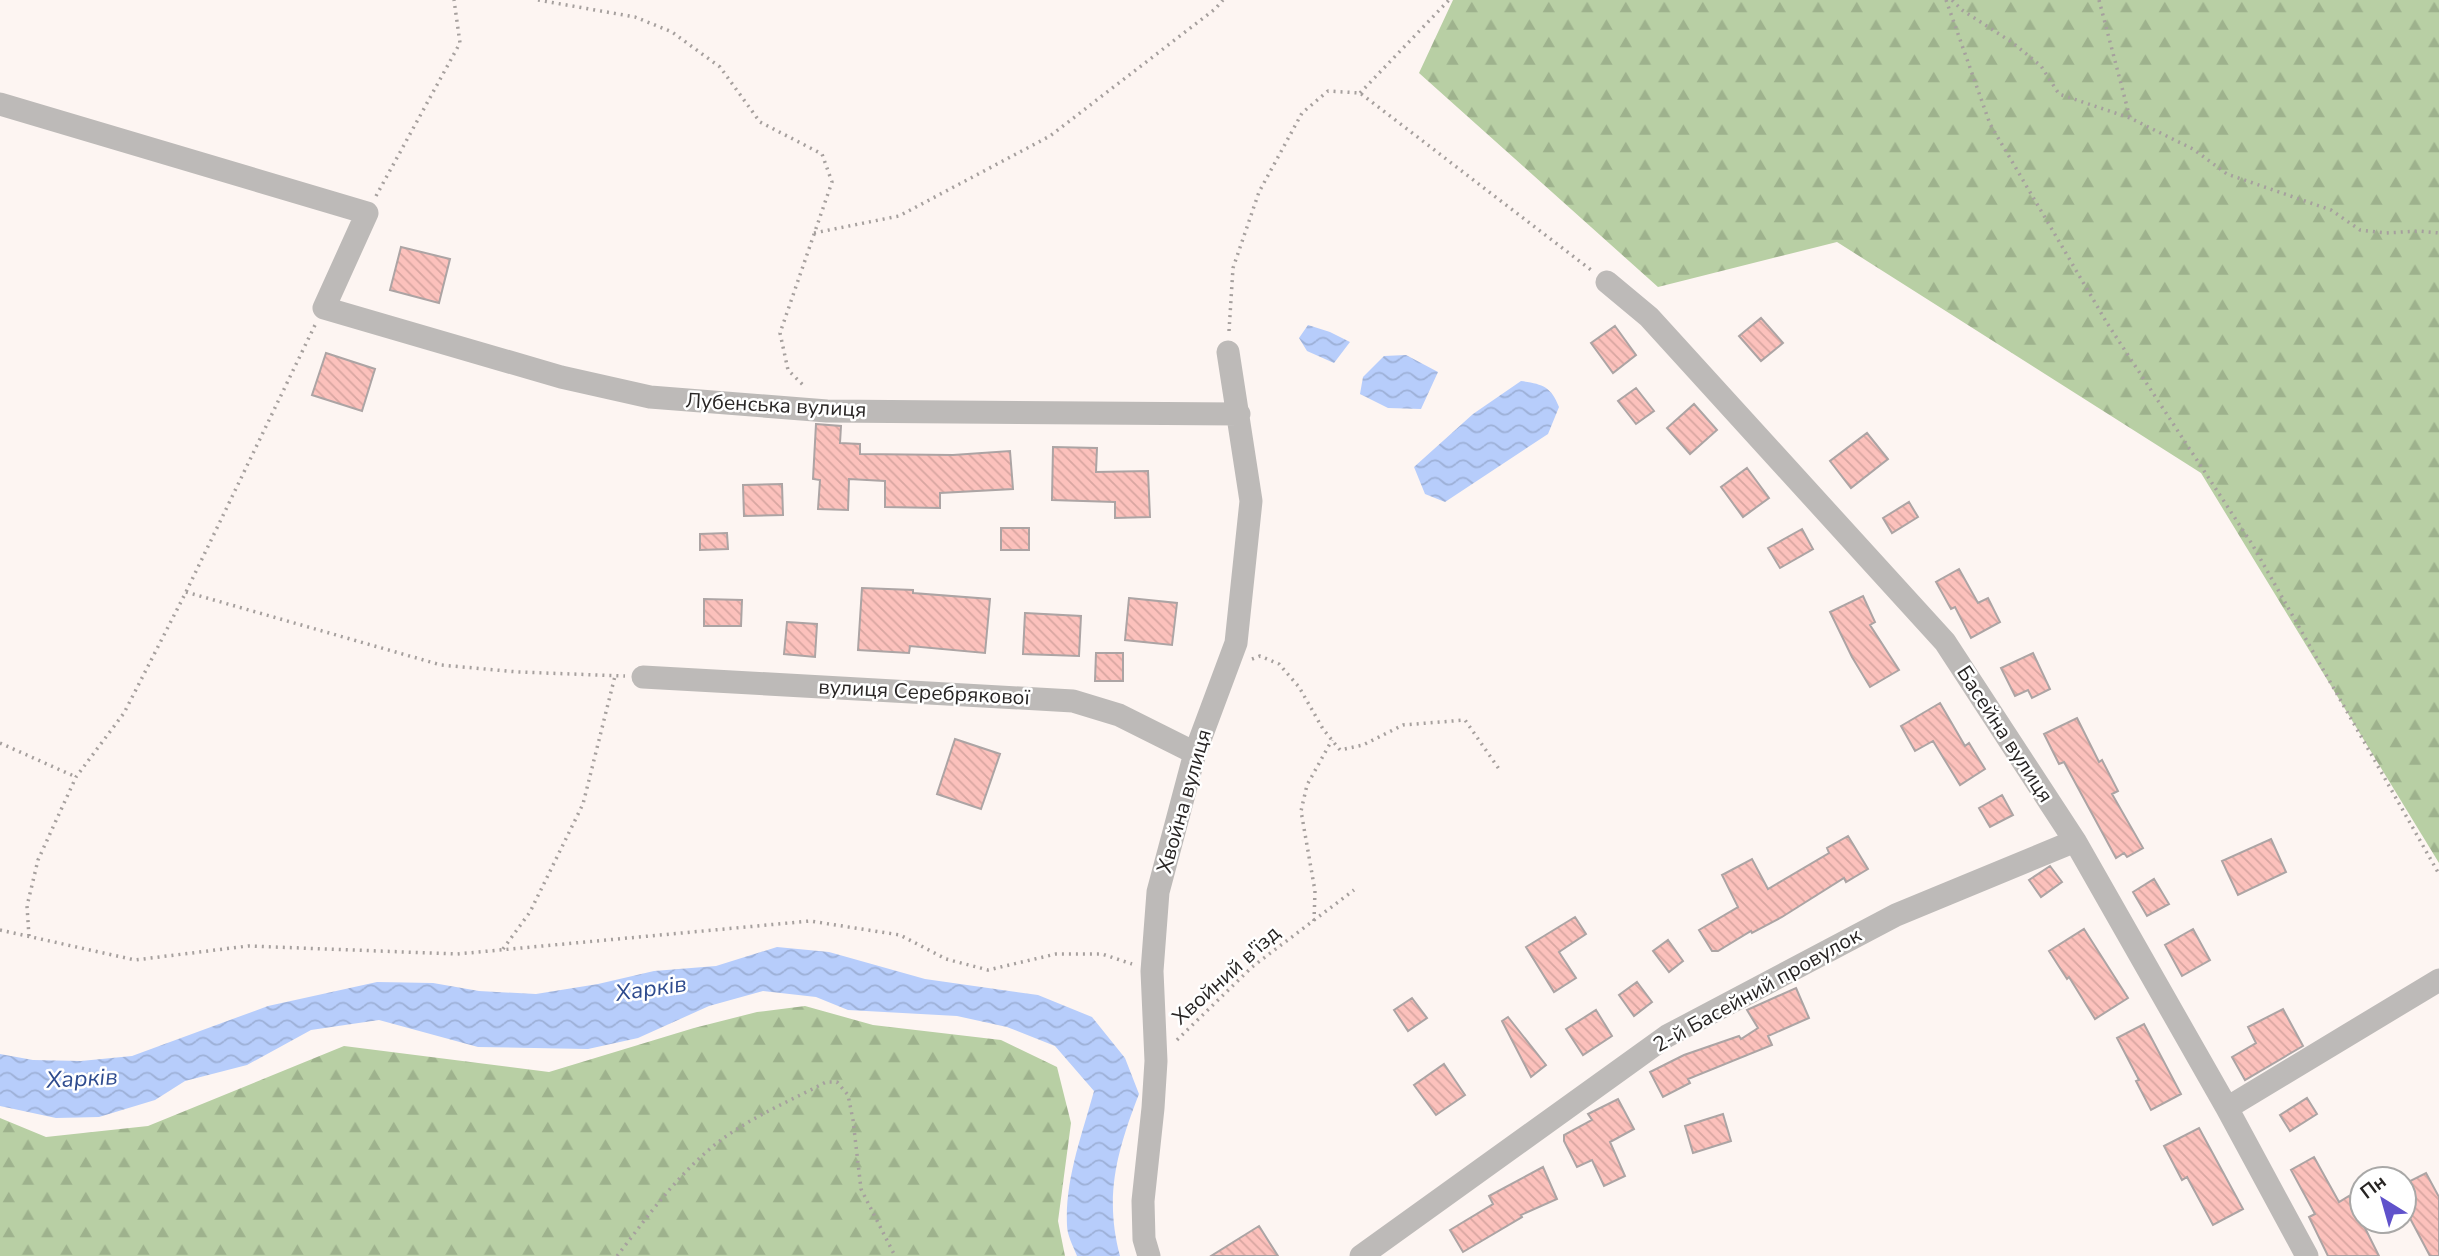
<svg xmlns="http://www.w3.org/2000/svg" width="2439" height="1256" viewBox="0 0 2439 1256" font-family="'Nunito Sans',sans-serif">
<defs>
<pattern id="forest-firs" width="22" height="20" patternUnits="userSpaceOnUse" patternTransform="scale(1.75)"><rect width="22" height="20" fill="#b8cfa4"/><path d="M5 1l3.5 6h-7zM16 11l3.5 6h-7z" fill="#9eb28d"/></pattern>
<pattern id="water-waves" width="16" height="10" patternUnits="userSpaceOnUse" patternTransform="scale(1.75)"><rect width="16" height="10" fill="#b7cdfb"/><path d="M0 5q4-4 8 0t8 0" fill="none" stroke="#9db0d7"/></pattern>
<pattern id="building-back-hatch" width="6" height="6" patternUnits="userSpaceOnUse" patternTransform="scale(1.75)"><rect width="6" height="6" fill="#fcc1bc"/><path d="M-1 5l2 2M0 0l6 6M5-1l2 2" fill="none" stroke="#d8a6a1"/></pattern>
</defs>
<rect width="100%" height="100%" fill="#fdf5f2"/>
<path fill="url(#forest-firs)" d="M1453,0H2439V863L2201,473L1837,242L1658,287L1419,73Z
M805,1006L873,1025L1001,1040L1057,1067L1071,1123L1058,1221L1065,1256H0V1118L46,1137L148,1126L344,1046L549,1072L694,1028L757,1012Z"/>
<path fill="url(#water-waves)" d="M1308,325L1330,332L1350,342L1334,363L1307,351L1299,338Z
M1406,355L1438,372L1421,409L1388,408L1360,394L1363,377L1384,356Z
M1521,381C1542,384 1551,386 1559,407L1548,434L1445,502L1425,494L1414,467L1473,414Z
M777,947L829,952L925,979L1038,995L1092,1017L1125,1058L1139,1094C1117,1151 1104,1196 1120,1256H1077C1073,1246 1067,1235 1067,1225C1065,1179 1082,1135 1094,1091L1055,1046L1007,1027L957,1016L848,1010L816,997L763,991L709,1006L638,1038L588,1049L478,1047L379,1020L311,1030L247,1065L185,1081L155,1100L99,1117L56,1118L0,1106V1054L33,1060L81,1061L132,1056L268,1006L377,982L433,983L479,991L536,994L598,984L654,971L716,966Z"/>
<path fill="url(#building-back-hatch)" stroke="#aca4a4" stroke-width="2" d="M401,247L450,259L439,303L390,290Z
M1761,318L1783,343L1761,361L1739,336Z
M1615,326L1636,355L1613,373L1591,343Z
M326,353L375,369L362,411L312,395Z
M1636,388L1654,411L1636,424L1618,401Z
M1694,404L1717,430L1690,454L1667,428Z
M816,424L841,426L840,443L860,444V454L953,455L1010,451L1013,489L940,493V508L885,507V481L849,479L848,510L818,509L820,480L813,479Z
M1867,433L1888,459L1851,488L1830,461Z
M1053,447L1097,448L1096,472L1148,471L1150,517L1115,518V502L1052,500Z
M1747,468L1769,498L1743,517L1721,487Z
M782,484L783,515L744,516L743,485Z
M1909,502L1918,517L1892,533L1883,518Z
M1001,528H1029V550H1001Z
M1802,529L1813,549L1780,568L1768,548Z
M727,533L728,549L700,550V534Z
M1959,569L1978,603L1988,598L2000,622L1971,638L1955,607L1951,609L1936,582Z
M862,588L913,590V593L990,599L985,653L910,646L909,653L858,650Z
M1863,596L1875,622L1870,625L1899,670L1870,687L1852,657L1830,612Z
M1129,598L1177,603L1172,645L1125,640Z
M704,599L742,600L741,626H704Z
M1025,613L1081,616L1079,656L1023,654Z
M787,622L817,624L815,657L784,654Z
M1096,653H1123V681H1095Z
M2033,653L2050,689L2032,698L2028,690L2015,696L2001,668Z
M1940,703L1965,746L1969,743L1985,769L1960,785L1933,741L1915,751L1901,726Z
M2077,718L2099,762L2102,760L2118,791L2112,794L2143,848L2127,857L2124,853L2116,858L2064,762L2059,764L2044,734Z
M955,739L1000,754L981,809L937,794Z
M2002,795L2013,815L1990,827L1979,808Z
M1848,836L1868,869L1846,882L1844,878L1782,917L1752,933L1751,931L1718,951H1712L1699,930L1738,907L1722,875L1752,859L1768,889L1829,853L1827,848Z
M2271,839L2286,872L2238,895L2222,861Z
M2050,866L2062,882L2041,897L2029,880Z
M2154,879L2169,904L2147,916L2133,892Z
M1575,917L1586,934L1559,952L1576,978L1554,992L1526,947Z
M2084,929L2128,998L2095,1019L2069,977L2067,979L2049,951Z
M2193,929L2210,960L2182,976L2165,945Z
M1668,940L1683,961L1669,972L1653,951Z
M1637,982L1652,1002L1634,1016L1619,995Z
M1796,988L1809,1018L1768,1036L1772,1045L1688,1079L1690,1083L1663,1097L1650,1072L1684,1055L1739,1036L1741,1039L1758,1028L1747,1010Z
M1412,998L1427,1018L1408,1031L1394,1010Z
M2283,1009L2303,1046L2245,1080L2232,1057L2256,1043L2248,1027Z
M1596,1010L1612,1036L1583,1055L1566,1029Z
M1508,1017L1546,1065L1531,1077L1502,1021Z
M2144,1024L2181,1094L2151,1110L2136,1081L2139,1080L2117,1038Z
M1444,1064L1465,1095L1436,1115L1414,1085Z
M2307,1098L2317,1114L2290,1131L2280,1115Z
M1618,1099L1634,1129L1610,1142L1625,1176L1604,1186L1592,1160L1577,1167L1564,1141V1135L1592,1120L1588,1114Z
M1723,1114L1731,1141L1693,1153L1685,1126Z
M2199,1128L2243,1209L2213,1225L2187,1177L2182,1180L2164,1146Z
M2314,1157L2339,1202L2349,1196L2379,1256H2328L2309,1217L2315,1214L2291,1170Z
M1543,1167L1557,1199L1521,1215L1522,1217L1463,1252L1450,1230L1493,1204L1489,1196Z
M2426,1173L2439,1197V1256H2430L2404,1207V1184Z
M1259,1226L1278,1256H1211Z"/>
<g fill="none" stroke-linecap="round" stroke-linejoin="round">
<path stroke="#a6a09e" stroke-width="3.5" stroke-dasharray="2 5" stroke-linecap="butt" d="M538,0L635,17L672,32L720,67L760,122L822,154L832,182L780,333L788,370L804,386
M1946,0L1990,124L2107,323L2252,544L2439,874
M1952,0L1962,10L2013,43L2041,66L2059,94L2130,118L2193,149L2227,174L2331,210L2360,230L2386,233L2419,231L2439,233
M2099,0L2130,118
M1360,93L1449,0
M376,196L460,43L454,0
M814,233L899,216L1050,136L1215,9L1223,0
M1229,331L1233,268L1259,192L1302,113L1328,91L1360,93L1591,270
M186,592L441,665L518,672L625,676
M1252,659L1260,656L1279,664L1299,687L1323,729L1340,750L1363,745L1403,725L1465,720L1499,769
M0,743L76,777
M1314,921L1315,891L1301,811L1307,785L1332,740
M0,930L135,960L248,946L457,954L810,921L900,935L946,959L988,970L1056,954H1102L1132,964
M29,936L27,906L38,860L76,777L124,713L186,592L315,325
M503,949L530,912L583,804L615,676
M1177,1040L1252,967L1354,890
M617,1256C648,1216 677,1175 717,1143C749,1118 790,1101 826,1082H837L848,1095L853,1120L861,1189L895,1256"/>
<path stroke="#bdbab8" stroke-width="23" d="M0,104L367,213L324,308L561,377L650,397L827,411L1239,414
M1607,282L1649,317L1945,642L2075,841L2227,1108L2307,1256
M643,677L1073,701L1119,715L1195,753
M2227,1108L2439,980
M1149,1256L1144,1239L1143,1201L1153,1108L1156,1061L1152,971L1158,892L1195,753L1236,643L1251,501L1228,352
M1361,1256L1667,1036L1896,915L2075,841"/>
</g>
<g text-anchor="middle" stroke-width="5" stroke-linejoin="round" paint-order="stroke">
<g font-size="21" fill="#282524" stroke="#fff">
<text transform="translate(776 405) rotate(3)" y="7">Лубeнська вулиця</text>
<text transform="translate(924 692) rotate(3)" y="7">вулиця Серебрякової</text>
<text transform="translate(2005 734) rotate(57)" y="7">Басейна вулиця</text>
<text transform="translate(1184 801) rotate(-74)" y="7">Хвойна вулиця</text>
<text transform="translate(1226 975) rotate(-42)" y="7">Хвойний в'їзд</text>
<text transform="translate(1757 990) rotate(-29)" y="7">2-й Басейний провулок</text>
</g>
<g font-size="23" font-style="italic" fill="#2e4b8e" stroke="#fff">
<text transform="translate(651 988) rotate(-8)" y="8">Харків</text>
<text transform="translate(82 1078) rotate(-3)" y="8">Харків</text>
</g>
</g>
<g transform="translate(2383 1200) rotate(323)"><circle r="33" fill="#ffffff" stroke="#a9a8a7" stroke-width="2"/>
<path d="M0-5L12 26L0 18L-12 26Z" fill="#6052cb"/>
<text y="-10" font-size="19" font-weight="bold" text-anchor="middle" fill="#282524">Пн</text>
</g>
</svg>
